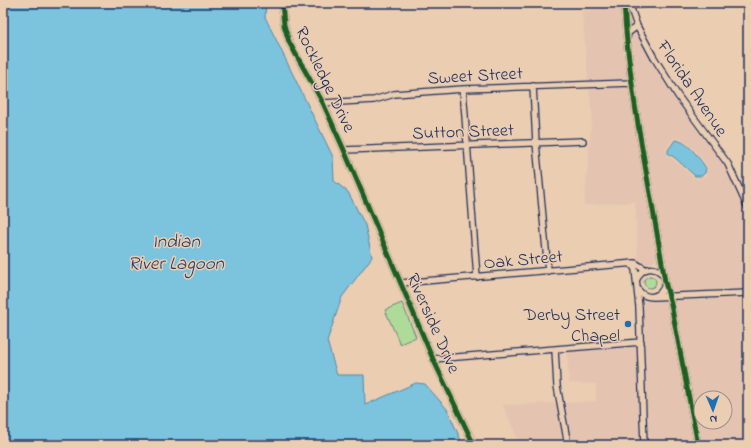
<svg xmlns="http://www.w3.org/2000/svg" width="751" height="448" viewBox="0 0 751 448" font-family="'Indie Flower',sans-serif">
<rect width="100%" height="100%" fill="#ebcdb1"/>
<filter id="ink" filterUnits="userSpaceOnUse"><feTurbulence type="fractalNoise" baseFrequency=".025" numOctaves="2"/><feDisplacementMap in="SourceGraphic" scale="8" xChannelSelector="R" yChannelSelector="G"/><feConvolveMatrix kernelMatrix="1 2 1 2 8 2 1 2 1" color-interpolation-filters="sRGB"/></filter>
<g filter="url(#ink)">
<path fill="#e4c4b0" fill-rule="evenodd" d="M614,3H621L622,42L628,80L588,81L582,11L615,7Z
M637,30L651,57L676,98L726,166L742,199L748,216V290L671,293L634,82L629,41L631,35ZM674,138L682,139L700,156L708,167L706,176L698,179L694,178L673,159L667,156L666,149Z
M629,86L658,255L656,260L649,265L646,266L638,262L635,202L584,205L592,116L589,87Z
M748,296V445H701L696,413L673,299ZM701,398H725V422H701Z
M666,299L669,304L695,445H647L642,307L645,302L650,300Z
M638,345L642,445H571L563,403L596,401V384L569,383L567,351Z
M557,403L565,445H520L503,405Z"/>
<path fill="#afdb99" stroke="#65857c" d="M644 282a6 6 0 1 1 12 0a6 6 0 1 1-12 0Z
M402,303L416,337L400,344L385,310Z"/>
<path fill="#7cc3dd" stroke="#58a" d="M3,3H266L265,17L333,157L334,181L348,192L365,225L372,257L342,297L327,341L337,375H364L365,405L416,383L425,384L447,409L463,445H3Z
M675,140C688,141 699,158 706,168L705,173L701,176H695L674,157L668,154V150Z"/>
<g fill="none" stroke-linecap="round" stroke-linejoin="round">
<g stroke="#1b2f5e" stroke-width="8">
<path id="minor" d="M282,3L284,25L289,42L323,103L344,150L433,359L474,445
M624,3C629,97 651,189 665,282L671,304L698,445
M629,3L637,26L653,56L678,96L728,164L748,208
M629,5L669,3
M627,39L628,33L637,26
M533,86L536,143L548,271
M463,89L477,277
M323,103L374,100L394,94L463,89L631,83
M344,150L583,141
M631,264L635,269L639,307L644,445
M637,279C642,266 657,265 664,277
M401,283L635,263L645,269
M637,288C645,301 661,299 665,284
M653,297L748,293
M555,349L557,386L568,445
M433,359L641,342"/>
</g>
<use href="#minor" stroke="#ebcdb1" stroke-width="5.5"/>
<g stroke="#ebcdb1" stroke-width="8">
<path id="cycleway" d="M282,3L284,25L289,42L323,103L344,150L433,359L474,445
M624,3C629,97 651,189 665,282L671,304L698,445"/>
</g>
<use href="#cycleway" stroke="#1b5e20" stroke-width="5"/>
</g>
</g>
<circle fill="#1f6fb2" stroke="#ebcdb1" stroke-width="1.5" cx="628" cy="324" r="4"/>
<g text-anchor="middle" stroke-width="3" stroke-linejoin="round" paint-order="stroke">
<g font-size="18" fill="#1b2f5e" stroke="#ebcdb1">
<text transform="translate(475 75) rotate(-3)" y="6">Sweet Street</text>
<text transform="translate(326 79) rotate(64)" y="6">Rockledge Drive</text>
<text transform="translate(693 88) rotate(56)" y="6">Florida Avenue</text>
<text transform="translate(463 131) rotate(-2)" y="6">Sutton Street</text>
<text transform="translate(523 259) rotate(-5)" y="6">Oak Street</text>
<text transform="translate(434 323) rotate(66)" y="6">Riverside Drive</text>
</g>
<g font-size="18" fill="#1b2f5e" stroke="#ebcdb1" text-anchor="end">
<text x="620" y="320">Derby Street<tspan x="620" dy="21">Chapel</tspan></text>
</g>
<g font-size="19" font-style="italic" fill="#253e6b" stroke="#ebcdb1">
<text x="176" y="247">Indian<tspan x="176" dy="22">River Lagoon</tspan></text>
</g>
</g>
<rect width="751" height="448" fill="none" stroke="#ebcdb1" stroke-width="16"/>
<rect x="8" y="8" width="735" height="432" fill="none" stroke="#1b2f5e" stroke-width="1.5" filter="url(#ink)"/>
<g transform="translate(713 410) rotate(178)"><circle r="19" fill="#ebcdb1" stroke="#988e90"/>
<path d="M0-3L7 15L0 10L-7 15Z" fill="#1f6fb2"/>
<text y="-6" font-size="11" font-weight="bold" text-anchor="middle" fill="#1b2f5e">N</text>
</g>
</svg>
